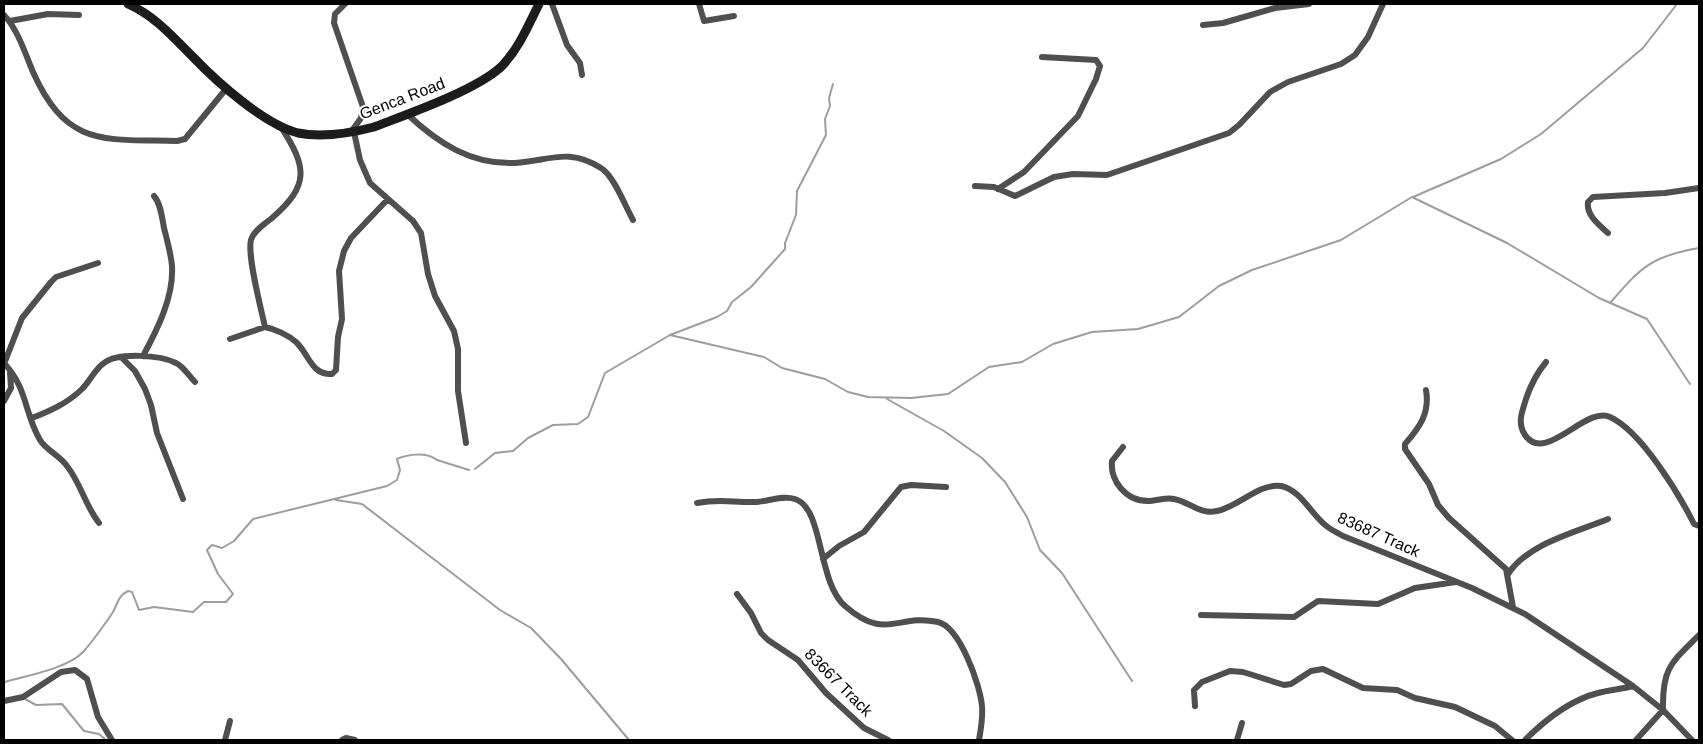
<svg xmlns="http://www.w3.org/2000/svg" width="1703" height="744" viewBox="0 0 1703 744" font-family="Arial,sans-serif">
<rect width="100%" height="100%" fill="#fff"/>
<g fill="none" stroke-linecap="round" stroke-linejoin="round">
<path stroke="#9d9d9d" stroke-width="2" d="M1413,197L1501,159L1541,134L1643,48L1677,4
M1611,302C1641,267 1652,256 1699,248
M670,335L764,357L782,368L825,379L848,392L868,397L911,398L948,394L989,367L1022,362L1053,344L1092,332L1138,329L1179,317L1219,286L1252,270L1341,240L1412,197L1507,243L1599,298L1647,319L1690,384
M887,399L944,431L982,458L1005,482L1027,517L1040,550L1062,573L1132,681
M475,469L495,453L513,451L528,438L553,425L578,424L588,417L605,373L670,335L717,317L727,311L732,302L751,287L785,249V243L796,215L797,191L826,135L825,119L830,106L829,98L833,84
M336,500L362,504L500,610L531,628L561,659L629,740
M4,682C25,676 67,669 83,652C89,646 108,620 113,612C118,603 118,596 128,591L132,592L139,610L154,607L193,612L204,602H226L233,594L218,574L207,550L212,545L222,548L234,541L253,519L387,486L397,480L400,470L397,459C408,454 427,452 437,460L469,470
M25,699L36,705L62,704L84,731L99,734L106,740"/>
<path stroke="#4f4f4f" stroke-width="6" d="M345,4L335,14L334,23L363,107L361,118L351,132
M552,4L567,45L580,63L582,75
M699,4L704,21L734,16
M4,15C18,30 25,53 33,72C67,148 104,139 177,141L185,139L226,89
M10,21L48,14L79,15
M1203,25L1223,23L1275,8L1309,4
M407,114C438,143 471,165 515,163C549,161 568,147 601,168C614,176 625,206 633,220
M281,127C307,167 310,185 272,218C265,224 254,230 251,240C247,256 261,308 265,327C275,329 288,335 296,342C309,354 311,375 332,374L336,370L338,337L342,319L339,271L344,251L351,238L388,199
M354,132L360,160L370,183L413,221L421,233L428,274L435,296L454,331L458,349V391L466,443
M975,186L994,187L1015,196L1054,177L1073,174L1107,175L1229,133L1239,125L1270,92L1288,82L1341,64L1355,55L1368,37L1383,4
M998,189L1024,172L1078,116L1096,79L1100,66L1096,60L1042,57
M1608,233C1599,225 1586,215 1588,202L1593,197L1665,193L1699,188
M230,339L265,327
M143,356C157,330 174,297 172,266C171,254 167,240 164,228C162,218 161,204 154,196
M121,357L135,371L145,389L151,405L157,433L183,499
M1546,362C1536,374 1531,384 1526,399C1522,412 1517,423 1525,435C1545,465 1586,405 1610,417C1641,431 1679,494 1694,524L1699,526
M4,363C28,389 24,413 40,440C46,450 60,456 67,466C81,484 85,505 99,523
M4,364L22,318L51,282L56,277L98,263
M1426,390C1430,413 1420,427 1405,444V449L1429,484L1438,505L1449,518L1506,569L1513,607
M4,401L11,388L10,372
M32,418C50,411 68,403 82,389C90,381 95,369 104,363C118,352 161,355 176,363C183,366 189,376 195,382
M1123,447L1112,461C1110,481 1126,501 1148,501C1156,501 1166,497 1174,499C1190,502 1200,515 1217,511C1238,507 1259,483 1281,486C1300,490 1310,512 1324,524C1329,529 1336,532 1343,536L1472,588L1525,614L1633,686L1663,710L1692,740
M697,503C722,498 734,503 757,502C769,501 783,495 795,499C824,508 817,582 845,606C886,642 897,613 938,622C960,627 980,685 982,706C983,717 981,729 979,740
M823,559L839,546L864,532L901,487L911,485L946,487
M1508,574C1529,543 1574,533 1608,519
M737,594L751,613L761,633L768,640L798,660L826,693L864,728L888,740
M1201,615L1294,617L1318,601L1378,604L1415,588L1456,582
M4,701L23,697L61,672L75,670L87,679L98,717L112,740
M1195,706L1194,690L1202,682L1230,671L1243,672L1284,685L1291,684L1311,671L1323,669L1363,688L1397,690L1415,698L1455,707L1495,726L1512,740
M1663,710C1662,668 1671,663 1699,635
M225,740L230,721
M342,740L346,738L355,740
M1237,740L1242,723
M1525,740C1545,720 1570,700 1598,693C1609,690 1622,689 1633,686
M1636,740L1663,710"/>
<path stroke="#1c1c1c" stroke-width="9" d="M128,4C155,16 173,37 193,57C218,83 264,124 298,133C323,138 351,133 374,127C408,114 477,90 502,66C519,48 528,26 539,4"/>
</g>
<g text-anchor="middle" stroke-width="4" stroke-linejoin="round" paint-order="stroke">
<g font-size="16" fill="#000" stroke="#fff">
<text transform="translate(402 98) rotate(-21)" y="6">Genca Road</text>
<text transform="translate(1379 534) rotate(24)" y="6">83687 Track</text>
<text transform="translate(839 682) rotate(45)" y="6">83667 Track</text>
</g>
</g>
<rect width="1703" height="744" fill="none" stroke="#000000" stroke-width="10"/>
</svg>
